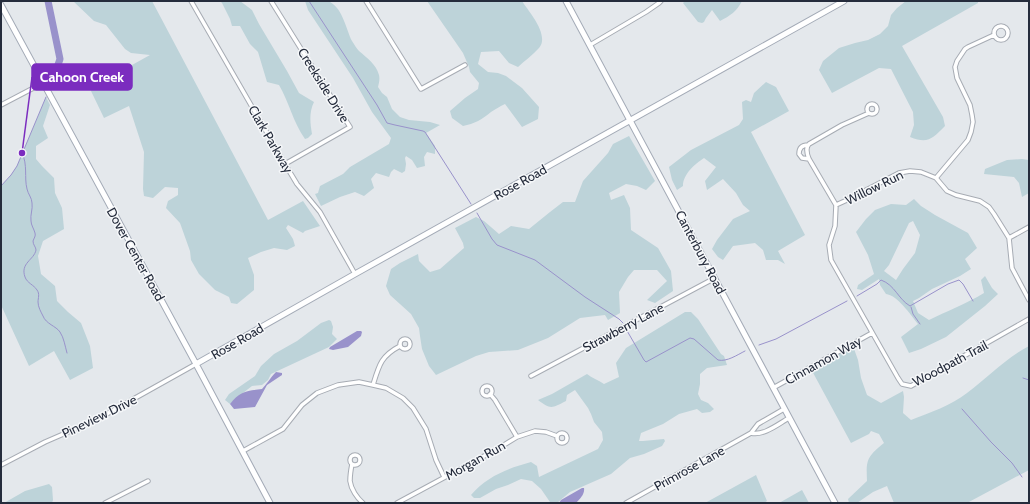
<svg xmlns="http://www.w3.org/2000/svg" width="1030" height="504" viewBox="0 0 1030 504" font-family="Cabin,sans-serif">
<rect width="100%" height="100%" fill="#e4e8ec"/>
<path fill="#bdd3d9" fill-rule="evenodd" d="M73,1H152L268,220L303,201L320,226L305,231L303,233L288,225L286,228L293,239L295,246L287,250L274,248L261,252L248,258L254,275V290L237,304L231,303L229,297L215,290L199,274L191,260L190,251L180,223L166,208L168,201L178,195V188L165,187L153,198L144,196L143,189L144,152L129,106L104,118L91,91L92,87L109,80L132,65L150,55L131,53L125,49L106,25L94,21Z
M220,1H240L252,10L259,24L287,71L299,93L314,102C309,112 310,123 312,134L308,138L305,139C293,122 289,102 279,85L267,82L258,52L250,44L240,26H232L230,19L222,3Z
M305,1C311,1 325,0 330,2C343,9 346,29 352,41C354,44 357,49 359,51C367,58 376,64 379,75C380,79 379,83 378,87L382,93L387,97L392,109L400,117L409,120L430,122L440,125L426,133L435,146V154L427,152L424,157L425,166L417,168L412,160L406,156L405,158L406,164L405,171L402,173L394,169L391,172L389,177L376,173L371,179L374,188L364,196L355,192L340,197L321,206L315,194L318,193L320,186L343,174L350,167L389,144L391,138L372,112L353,78L308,10Z
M427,1H522C529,12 550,35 539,48C533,55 524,61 518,67L509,63L499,51L481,52L478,64L488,72L498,73L506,76L522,88L539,107L538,119L522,127L505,104C500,106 496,109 491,112C483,119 474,124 463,126L452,118L450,111L465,98L478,89L479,83L470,72L469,67L463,53Z
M685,1H742C737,11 730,16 720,21L712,10L706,18L704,22L702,23L698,22L683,3Z
M906,1H978V3L902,46L943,117L945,126C932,139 928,144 910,137L914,125L913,112L891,69L879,68L832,93L819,70L823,61L839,48L855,43L868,40L880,34L888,26L891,15L897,8Z
M766,82L776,87L789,111L751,132L805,235L778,251L785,264L778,260H766L763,250L755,243L733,246L723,260L718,257L712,249L717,240L733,219L750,211L743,205L736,193L723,179L707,190L705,181L716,167L704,158C695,164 683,174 683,186L677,190L672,180L669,167L691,150L739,125L743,119L742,102L746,100L751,102L754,93Z
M46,97L50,105L43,126L48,138L36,146V159L42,166L54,178L55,193L62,208L64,229L43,241L38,256L41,274L55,286L57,301L68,312L81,323L90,346L93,368L70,380L54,351L29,366L1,305V186L11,175L17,166Z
M629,136L655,181L646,190L637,186L626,184L609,193L611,200L624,195L630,208L631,230L658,248L671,271L673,291L655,303L647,300L667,281L657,270H634L628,277L619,292L620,313L608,320L605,315L580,318L548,338L518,350L489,352L476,356L436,375L429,366L422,349L420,336L419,328L411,314L390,295L386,286L391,269L400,263L418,254L419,261L430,272L440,269L464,248L463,243L455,228L476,217L484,221L499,234L511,226L529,229L550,212L563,202H575L583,181L608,153L613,144Z
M1022,159L1029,160V193L1022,197L1019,183L1014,177L984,174L985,169L1007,160Z
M914,199L921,206L935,215L968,233L977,248L965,259L971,269L960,276L932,289L919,298L913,301L918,313L929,320C947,311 966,304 984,293L981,280L985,276L992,288L998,294L985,306L946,337L921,349L909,353L901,337L918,324C911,315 897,295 886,294L880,285L879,279L862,290L857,289L858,285L874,274L868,255L856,232L866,219L875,210L891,204L906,205ZM913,221L920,235L915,253L903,269L896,280L884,271L889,265L909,223Z
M685,312H691L698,319L721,354L724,356L727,365L707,368L700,374V384L698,394L701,400L708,403L714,409L710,412L702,413L697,409L679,414L663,424L641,433L639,441H643L664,439L665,441L662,446L644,454L630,458L611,474L570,492L557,503L550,502L541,489L532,481L521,479L508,485L496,489L480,498H474L471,495C487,476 509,468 531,462L537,466L539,477L598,449L603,440L602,432L594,422L591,414L588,408L575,390L567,395L566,401C552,408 551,410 538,400L552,394L587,374C592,378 598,380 604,384L619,377L616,363L626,348Z
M329,320L331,321L333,327L332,334L337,339L329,347L271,374L268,380L262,385L252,386L234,400L230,404L225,400L229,394L255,376L261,366L274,354L297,341L321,323Z
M853,346L858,360L861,378L867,395L881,403L903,391L904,397L903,413L911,420C929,413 952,405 967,393C988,377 1006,358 1029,346V470L967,503H894L887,486L873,492L857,503H849L848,499L867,481C866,459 867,457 884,443L879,434L871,431L869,434L851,443L811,369Z
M756,475L767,501L764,503H705Z
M49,484L52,487L53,500L52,503H4L25,491Z
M802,490L809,503H779Z"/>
<path fill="#9992cb" d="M357,331H361L362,332L361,336L348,347L333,350L329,349L330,347Z
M276,372L282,373V375L267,385L255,407L234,409L230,404C240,391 247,391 262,389C267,384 270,378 276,372Z
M582,488H584C585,494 580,499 576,503H559L561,500Z"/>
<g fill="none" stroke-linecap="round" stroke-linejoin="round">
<path stroke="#9992cb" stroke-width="1" d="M309,1L377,105L387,123L395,125L423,131L425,132L471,204
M22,153C28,165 24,177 27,189C28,194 32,198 32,203C33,209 30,215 31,221C31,225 34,229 35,233C36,236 34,238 33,241C33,245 36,247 36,250C34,260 20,263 25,277C27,283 34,285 37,290C40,294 38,298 38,302C38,307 41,312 43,316C46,324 56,326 60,332C64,338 65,346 67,353
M1,186L11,175L17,166L46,97
M477,213L492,239L497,245L535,260L585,297L619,319L623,323
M857,296L877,284L881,280C895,285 898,299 910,306L948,284L959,280L963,284L973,301
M911,307L913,314L920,324
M626,329L644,360L646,362L690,338L694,339L718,360C727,362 737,355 745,351
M759,345L776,339L847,301
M1023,378L1029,380
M962,409L991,442L1012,463L1022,477"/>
<path stroke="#9992cb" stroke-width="7" d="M48,1L60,59L51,85"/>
<g stroke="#a7acb4" stroke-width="5.5">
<path id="street" d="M191,1L285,164L297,184L320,212L355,274
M271,1L350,127L285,164
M366,1L421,89L465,65
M994 33a7 7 0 1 1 14 0a7 7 0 1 1-14 0Z
M590,45L646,12L659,3L661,1
M867 109a5 5 0 1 1 10 0a5 5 0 1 1-10 0Z
M1,105L43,83
M869,113L842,125L809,144C805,148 807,154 809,159L836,205L835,226L829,245L831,260L898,378L902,384L911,386L1029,319
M808,145C802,145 799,148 799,154L802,158L809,159
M936,178L968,140L971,132L973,122L972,115L970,105L957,78L955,67L957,61L965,49L968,47L994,35
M836,205L847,200L899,173L910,171L921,172L936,178L947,191L956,195L980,201L989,207L994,214L1009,238L1012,268L1029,300
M1009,238L1029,227
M400 344a5 5 0 1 1 10 0a5 5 0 1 1-10 0Z
M531,376L715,278
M373,385C379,365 381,356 400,346
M482 391a5 5 0 1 1 10 0a5 5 0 1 1-10 0Z
M773,388L872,333
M490,394L495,400L517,437
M557 438a5 5 0 1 1 10 0a5 5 0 1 1-10 0Z
M751,433C764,436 778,424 789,418
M243,451L283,429L302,405L317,393L338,385L359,382L373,385L386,388L403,398L413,408L426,429L436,460L444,477
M350 460a5 5 0 1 1 10 0a5 5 0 1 1-10 0Z
M352,464C351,469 350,476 350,481C351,489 357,498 363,503
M1,465L45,442L98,419L112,411L196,364
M105,503L148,481
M397,503L499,448L517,437L535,431L546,432L557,436
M626,503L751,433L758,424L784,409"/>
</g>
<g stroke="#a4abb7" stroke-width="7">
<path id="secondary" d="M566,1L835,503
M1,5L196,364L270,503
M196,364L355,274L844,1"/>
</g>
<use href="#street" stroke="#fff" stroke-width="3.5"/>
<use href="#secondary" stroke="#fff" stroke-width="5"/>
</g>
<g text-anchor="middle" stroke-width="3" stroke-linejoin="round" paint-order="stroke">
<g font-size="13" fill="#252c3c" stroke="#f5f7f9">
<text transform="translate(324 85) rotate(58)" y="5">Creekside Drive</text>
<text transform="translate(271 139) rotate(60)" y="5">Clark Parkway</text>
<text transform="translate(520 182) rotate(-29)" y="5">Rose Road</text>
<text transform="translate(874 187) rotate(-26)" y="5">Willow Run</text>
<text transform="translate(701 252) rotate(62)" y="5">Canterbury Road</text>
<text transform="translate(136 254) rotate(61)" y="5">Dover Center Road</text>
<text transform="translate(623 327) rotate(-28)" y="5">Strawberry Lane</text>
<text transform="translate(237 341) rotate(-30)" y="5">Rose Road</text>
<text transform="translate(823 360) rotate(-29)" y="5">Cinnamon Way</text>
<text transform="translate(950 363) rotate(-28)" y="5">Woodpath Trail</text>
<text transform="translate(99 416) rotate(-26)" y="5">Pineview Drive</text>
<text transform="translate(475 460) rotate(-29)" y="5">Morgan Run</text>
<text transform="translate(689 468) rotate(-29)" y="5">Primrose Lane</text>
</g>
</g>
<path fill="none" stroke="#7b2cbf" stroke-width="1.5" d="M22 153L32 77"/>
<circle fill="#7b2cbf" stroke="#f5f7f9" stroke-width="1.5" cx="22" cy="153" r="4"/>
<rect fill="#7b2cbf" stroke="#7b2cbf" stroke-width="1.5" x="32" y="64" width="100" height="26" rx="4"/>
<g font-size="14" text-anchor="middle" font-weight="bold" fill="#fff">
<text x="82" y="82">Cahoon Creek</text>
</g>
<rect width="1030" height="504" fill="none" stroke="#252c3c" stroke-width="4"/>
</svg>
